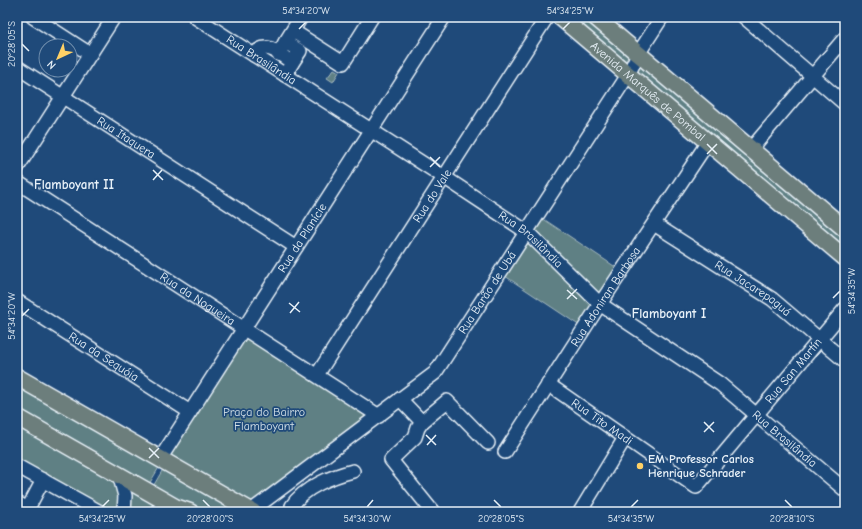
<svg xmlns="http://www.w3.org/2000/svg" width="862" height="529" viewBox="0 0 862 529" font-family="'Comic Neue',sans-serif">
<rect width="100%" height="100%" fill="#1f4a7a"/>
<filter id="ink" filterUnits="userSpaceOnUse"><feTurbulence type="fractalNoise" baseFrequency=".025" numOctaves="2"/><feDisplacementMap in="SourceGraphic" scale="8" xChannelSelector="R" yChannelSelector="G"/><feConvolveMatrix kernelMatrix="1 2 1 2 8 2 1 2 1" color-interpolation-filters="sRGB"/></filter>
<g filter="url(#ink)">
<path fill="#5f8084" stroke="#a4b8be" d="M570,17H588L845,235V249Z
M334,69L339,72L333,82L327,78Z
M542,218L620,270L583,328L505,276Z
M244,328L379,416L251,511L160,459Z
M17,384L161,464L148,486L17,410Z
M17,421L179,512H107L36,470L17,460Z
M166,464L251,512H191L151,490Z"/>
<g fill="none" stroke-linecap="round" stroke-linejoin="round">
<g stroke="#e8f1f8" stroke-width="16">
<g id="minor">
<path d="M33,17L90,54"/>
<path id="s1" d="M195,17L444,177L527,232L600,304L720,384L845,490"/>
<path d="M744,17L845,104"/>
<path d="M293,31L343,63L372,17"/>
<path d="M285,42L300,51L292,63"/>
<path d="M278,54L301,17"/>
<path d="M254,55C266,39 281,55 292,63L285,75"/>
<path id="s2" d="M17,67L296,247"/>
<path d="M751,149L845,38"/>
<path d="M17,168L114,17"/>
<path id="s3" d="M17,182L379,416"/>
<path id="s4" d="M654,224L772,299L845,361"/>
<path id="s5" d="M17,301L190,412"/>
<path id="s6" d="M317,375L547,17"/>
<path id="s7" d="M548,384L696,487L845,309"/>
<path d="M400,399L422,422L447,401L488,443"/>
<path d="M422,422L418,428L415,437L391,460L433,512"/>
<path id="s8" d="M505,452L600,304L708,142"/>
<path id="s9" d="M160,459L444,17"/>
<path d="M17,466L100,512"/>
<path d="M119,474L125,496L124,512"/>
<path d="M17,503L28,509"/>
<path id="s10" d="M251,511L435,373L628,75L638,54L662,17"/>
<path d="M26,512L43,480"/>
<path d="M156,512L175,507"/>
<path d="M296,512L293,510L292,506C304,487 333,476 353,471"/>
<path d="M580,512L625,438"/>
</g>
</g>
<g stroke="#e8f1f8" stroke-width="19">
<g id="major">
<path id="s11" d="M560,17L845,258"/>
<path d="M595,17L845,229"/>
<path d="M17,377L253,512"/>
<path d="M17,417L175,507L190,512"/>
</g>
</g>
<use href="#minor" stroke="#1f4a7a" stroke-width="13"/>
<use href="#major" stroke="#6c7e7c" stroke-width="16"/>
</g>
</g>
<path fill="none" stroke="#e8f1f8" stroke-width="1.5" d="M299,29L306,22M563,29L570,22M22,44L29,51M707,144L717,154M707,154L717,144M430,157L440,167M430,167L440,157M153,170L163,180M153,180L162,170M567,290L577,299M833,298L840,291M567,299L577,289M289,303L300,312M290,313L299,302M22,316L29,309M704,422L714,432M704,432L714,422M426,435L436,445M427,445L436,435M149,448L159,458M149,458L159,448M203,500L210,507M494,500L501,507M785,500L792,507M102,507L109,500M367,507L373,500M631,507L638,500"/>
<circle fill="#ffd166" stroke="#1f4a7a" stroke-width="1.5" cx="640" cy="466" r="4"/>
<g text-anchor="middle" stroke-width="3.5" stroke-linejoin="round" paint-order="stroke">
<g font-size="12" fill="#e8f1f8" stroke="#1f4a7a">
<text dy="4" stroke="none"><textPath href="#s1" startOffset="79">Rua Brasilândia</textPath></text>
<text dy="4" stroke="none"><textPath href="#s11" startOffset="115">Avenida Marquês de Pombal</textPath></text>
<text dy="4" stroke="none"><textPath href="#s2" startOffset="130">Rua Itaquera</textPath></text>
<text dy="4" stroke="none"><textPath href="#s6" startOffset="213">Rua do Vale</textPath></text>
<text dy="4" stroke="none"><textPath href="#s9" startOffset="263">Rua da Planície</textPath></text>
<text dy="4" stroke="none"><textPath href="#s1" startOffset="403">Rua Brasilândia</textPath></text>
<text dy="4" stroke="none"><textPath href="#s4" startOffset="118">Rua Jacarepaguá</textPath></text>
<text dy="4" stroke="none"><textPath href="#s10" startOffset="326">Rua Barão de Ubá</textPath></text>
<text dy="4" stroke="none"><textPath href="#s8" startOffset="185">Rua Adoniran Barbosa</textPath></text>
<text dy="4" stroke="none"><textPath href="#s3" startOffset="215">Rua da Nogueira</textPath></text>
<text dy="4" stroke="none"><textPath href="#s5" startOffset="103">Rua da Sequóia</textPath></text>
<text dy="4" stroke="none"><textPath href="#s7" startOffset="332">Rua San Martín</textPath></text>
<text dy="4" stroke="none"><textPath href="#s7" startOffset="66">Rua Tito Madi</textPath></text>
<text dy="4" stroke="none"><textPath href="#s1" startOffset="727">Rua Brasilândia</textPath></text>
</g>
<g font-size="12" fill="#d3e0e7" stroke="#1f4a7a">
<text x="264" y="416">Praça do Bairro<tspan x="264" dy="14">Flamboyant</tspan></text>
</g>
<g font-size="12" font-weight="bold" fill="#e8f1f8" stroke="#1f4a7a" text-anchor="start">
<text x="648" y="463">EM Professor Carlos<tspan x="648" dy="14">Henrique Schrader</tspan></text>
</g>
<g font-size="13" font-weight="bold" fill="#e8f1f8" stroke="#1f4a7a">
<text x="74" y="189">Flamboyant II</text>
<text x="669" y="318">Flamboyant I</text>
</g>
</g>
<rect width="862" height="529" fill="none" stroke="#1f4a7a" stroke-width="44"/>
<g transform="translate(58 58) rotate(224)"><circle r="19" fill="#1f4a7a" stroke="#6f8dac"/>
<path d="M0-3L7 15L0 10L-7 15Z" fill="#ffd166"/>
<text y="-6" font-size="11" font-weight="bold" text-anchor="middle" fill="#e8f1f8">N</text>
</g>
<rect x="22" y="22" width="818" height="485" fill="none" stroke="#e8f1f8" stroke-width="1.5"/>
<g font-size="10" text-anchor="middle" fill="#e8f1f8">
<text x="306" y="14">54°34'20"W</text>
<text x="570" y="14">54°34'25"W</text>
<text transform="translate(11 44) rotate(-90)" y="4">20°28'05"S</text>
<text transform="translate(851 291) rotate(-90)" y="4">54°34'35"W</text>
<text transform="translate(11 316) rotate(-90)" y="4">54°34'20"W</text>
<text x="102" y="522">54°34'25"W</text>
<text x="210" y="522">20°28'00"S</text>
<text x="367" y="522">54°34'30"W</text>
<text x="501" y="522">20°28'05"S</text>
<text x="631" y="522">54°34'35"W</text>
<text x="792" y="522">20°28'10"S</text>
</g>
</svg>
